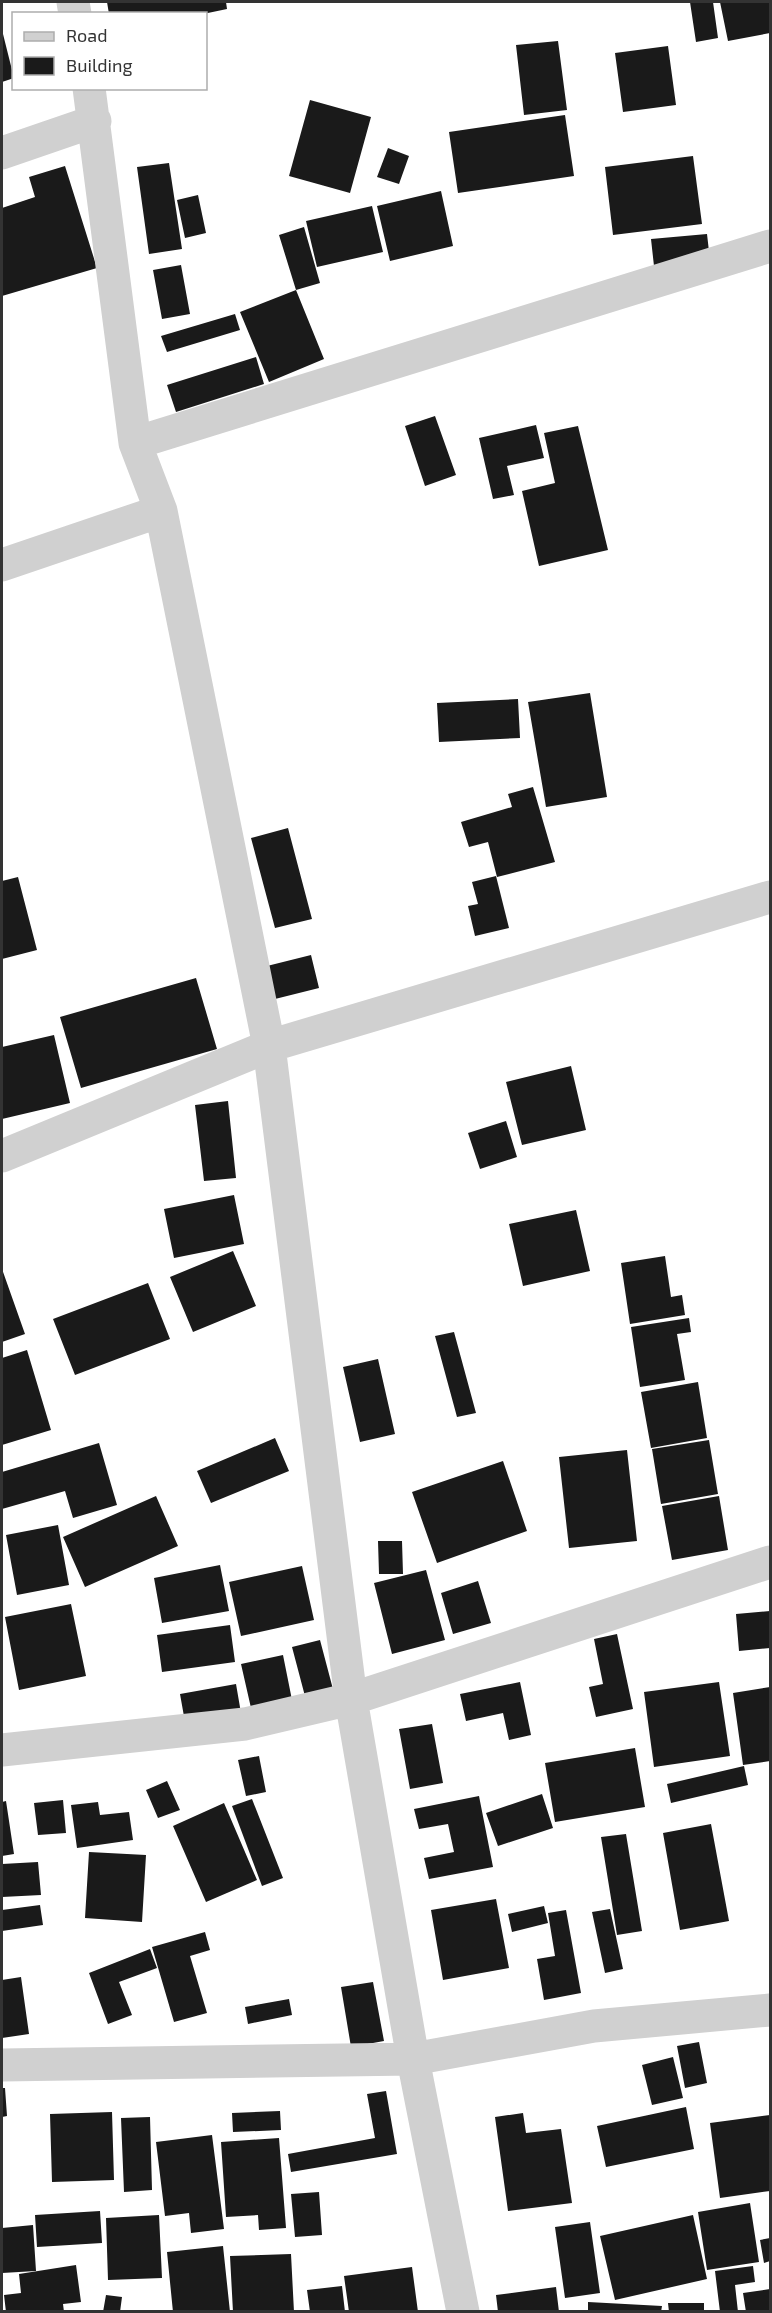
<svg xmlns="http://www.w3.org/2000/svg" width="772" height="2313" viewBox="0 0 772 2313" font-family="'Exo 2',sans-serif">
<rect width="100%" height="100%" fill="#fff"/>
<path fill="#1a1a1a" d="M107,2H226L227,9L203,14H109Z
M690,2H713L718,38L696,42Z
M720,2H770V33L728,41Z
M2,30L14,78L2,82Z
M558,41L567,110L524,115L516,45Z
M668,46L676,105L623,112L615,53Z
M310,100L371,117L350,193L289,176Z
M565,115L574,176L458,193L449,132Z
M388,148L409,156L399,184L377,177Z
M693,156L702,224L613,235L605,167Z
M169,163L182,249L149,254L137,167Z
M65,166L97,268L2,296V208L35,197L29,177Z
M441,191L453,246L390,261L377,206Z
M198,195L206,233L185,238L177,200Z
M372,206L383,252L317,267L306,221Z
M304,227L320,283L296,290L279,235Z
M707,234L710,260L654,266L651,239Z
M181,265L190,314L162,319L153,270Z
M296,290L324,359L269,382L240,312Z
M235,314L240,330L167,352L161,336Z
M256,357L264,384L176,412L167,385Z
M435,416L456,475L425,486L405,426Z
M536,425L544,458L507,466L514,495L493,499L479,438Z
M578,426L608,550L539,566L522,491L555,483L544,433Z
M590,693L607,797L546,807L528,702Z
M518,699L520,738L439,742L437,703Z
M533,787L555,862L497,877L488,842L469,847L461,822L512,807L508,794Z
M288,828L312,919L275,928L251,838Z
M496,876L509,928L475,936L468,906L478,904L472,882Z
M18,877L37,950L2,959V881Z
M311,955L319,988L271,1000L263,967Z
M196,978L217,1049L81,1088L60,1017Z
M54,1035L70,1103L2,1119V1047Z
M571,1066L586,1130L522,1145L506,1082Z
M228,1101L236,1178L204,1181L195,1105Z
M506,1121L517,1157L480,1169L468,1133Z
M234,1195L244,1244L174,1258L164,1209Z
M576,1210L590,1271L523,1286L509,1224Z
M233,1251L256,1306L193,1332L170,1277Z
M665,1256L671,1297L682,1295L685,1315L630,1324L621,1263Z
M2,1269L25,1334L2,1342Z
M148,1283L170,1339L75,1375L53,1319Z
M689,1318L691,1332L677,1334L685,1380L640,1387L631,1327Z
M454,1332L476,1413L457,1417L435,1336Z
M27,1350L51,1430L2,1445V1358Z
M378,1359L395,1434L360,1442L343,1367Z
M698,1382L707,1438L651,1448L641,1392Z
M275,1438L289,1471L211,1503L197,1471Z
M709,1440L718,1494L661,1504L652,1449Z
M99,1443L117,1505L73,1518L65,1491L2,1509V1472Z
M627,1450L637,1541L569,1548L559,1457Z
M503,1461L527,1531L437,1563L412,1492Z
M156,1496L178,1546L85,1587L63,1537Z
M719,1496L728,1550L672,1560L662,1506Z
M58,1525L69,1585L17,1595L6,1535Z
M378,1541H402L403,1574H379Z
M220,1565L229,1611L162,1623L154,1578Z
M302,1566L314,1620L241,1636L229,1582Z
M426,1570L445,1640L392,1654L374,1583Z
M478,1581L491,1623L453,1634L441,1593Z
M71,1604L86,1676L19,1690L5,1617Z
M770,1611V1648L739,1651L736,1614Z
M230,1625L235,1662L162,1672L157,1635Z
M617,1634L633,1709L596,1717L589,1687L603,1684L594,1639Z
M320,1640L334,1693L306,1700L292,1647Z
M283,1655L292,1700L251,1708L241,1664Z
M520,1682L531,1735L509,1740L503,1713L466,1721L460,1694Z
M719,1682L730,1756L654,1767L644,1692Z
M236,1684L241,1713L185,1722L180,1694Z
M770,1687V1761L743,1765L733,1693Z
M432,1724L443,1783L410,1789L399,1729Z
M635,1748L645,1807L555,1822L545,1763Z
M259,1756L266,1792L246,1796L238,1760Z
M744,1766L748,1785L671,1803L667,1784Z
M167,1781L180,1810L158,1818L146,1790Z
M542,1794L553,1828L498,1846L486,1813Z
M479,1796L493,1867L429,1879L424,1858L454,1852L448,1824L419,1829L414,1809Z
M252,1799L283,1878L262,1886L232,1806Z
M63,1800L66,1833L38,1835L34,1803Z
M6,1801L14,1854L2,1856V1802Z
M98,1802L100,1815L129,1812L133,1840L77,1848L71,1805Z
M224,1803L257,1880L206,1902L173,1826Z
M711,1824L729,1921L680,1930L663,1833Z
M626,1834L642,1931L617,1935L601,1837Z
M89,1852L146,1855L142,1922L85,1918Z
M38,1862L41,1895L2,1897V1864Z
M496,1899L509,1968L443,1980L431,1910Z
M40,1905L43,1925L2,1931V1910Z
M544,1906L548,1923L512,1932L508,1914Z
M610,1909L623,1969L605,1973L592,1912Z
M566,1910L581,1993L544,2000L537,1959L555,1956L548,1913Z
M205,1932L210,1950L190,1956L207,2013L174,2022L152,1947Z
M150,1949L157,1968L119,1982L132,2015L108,2024L89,1973Z
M21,1977L29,2034L2,2038V1980Z
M373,1982L384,2041L351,2047L341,1987Z
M289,1999L292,2015L248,2024L245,2007Z
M699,2042L707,2083L685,2088L677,2046Z
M673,2057L683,2098L652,2105L642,2065Z
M2,2088H5L7,2116L2,2117Z
M386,2091L397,2154L291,2172L288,2154L375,2138L367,2094Z
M686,2107L694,2149L606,2167L597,2126Z
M280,2111L281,2130L233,2132L232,2113Z
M112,2112L114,2180L52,2182L50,2114Z
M523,2113L526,2133L561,2129L572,2203L508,2211L495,2117Z
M770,2115V2191L720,2198L710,2123Z
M150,2117L152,2190L124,2192L121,2118Z
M212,2135L224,2229L191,2233L189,2213L165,2216L156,2142Z
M279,2138L286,2228L259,2230L258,2215L226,2217L221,2142Z
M319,2192L322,2235L295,2237L291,2194Z
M750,2203L759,2262L707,2270L698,2212Z
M100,2211L102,2243L37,2247L35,2215Z
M159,2215L162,2278L108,2280L106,2218Z
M693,2215L707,2279L615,2300L600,2236Z
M590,2222L600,2293L565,2298L555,2227Z
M33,2225L36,2271L2,2273V2228Z
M770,2238V2261L764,2263L760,2240Z
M223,2246L230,2312H173L167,2252Z
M291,2254L294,2312H233L230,2256Z
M76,2265L81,2302L63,2304L64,2312H6L4,2295L21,2293L19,2274Z
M753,2266L755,2282L735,2285L738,2312H720L715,2271Z
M412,2267L418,2312H349L344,2276Z
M342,2286L345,2312H310L307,2290Z
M556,2287L559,2312H498L496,2295Z
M770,2289V2312H746L743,2293Z
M106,2295L122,2297L120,2312H103Z
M588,2302L662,2306L661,2312H588Z
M668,2303H704V2312H669Z"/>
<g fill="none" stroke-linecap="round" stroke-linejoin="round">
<path stroke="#d0d0d0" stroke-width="33" d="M73,2L75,14
M89,88L135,443L161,511L269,1046L351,1699L413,2059L463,2312
M2,153L95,121
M135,443L770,246
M2,565L161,511
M2,1156L269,1046L770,897
M2,1750L245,1724L351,1699L770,1562
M2,2065L413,2059L594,2026L770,2010"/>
</g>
<rect width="772" height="2313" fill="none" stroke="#333333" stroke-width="6"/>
<rect x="12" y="12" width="195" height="78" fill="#ffffff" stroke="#adadad" stroke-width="1.5"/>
<rect x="24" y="32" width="30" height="9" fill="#d0d0d0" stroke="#adadad" stroke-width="1.5"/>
<text x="66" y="42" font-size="18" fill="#333333">Road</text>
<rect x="24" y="57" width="30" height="18" fill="#1a1a1a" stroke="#adadad" stroke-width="1.5"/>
<text x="66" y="72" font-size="18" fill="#333333">Building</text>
</svg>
